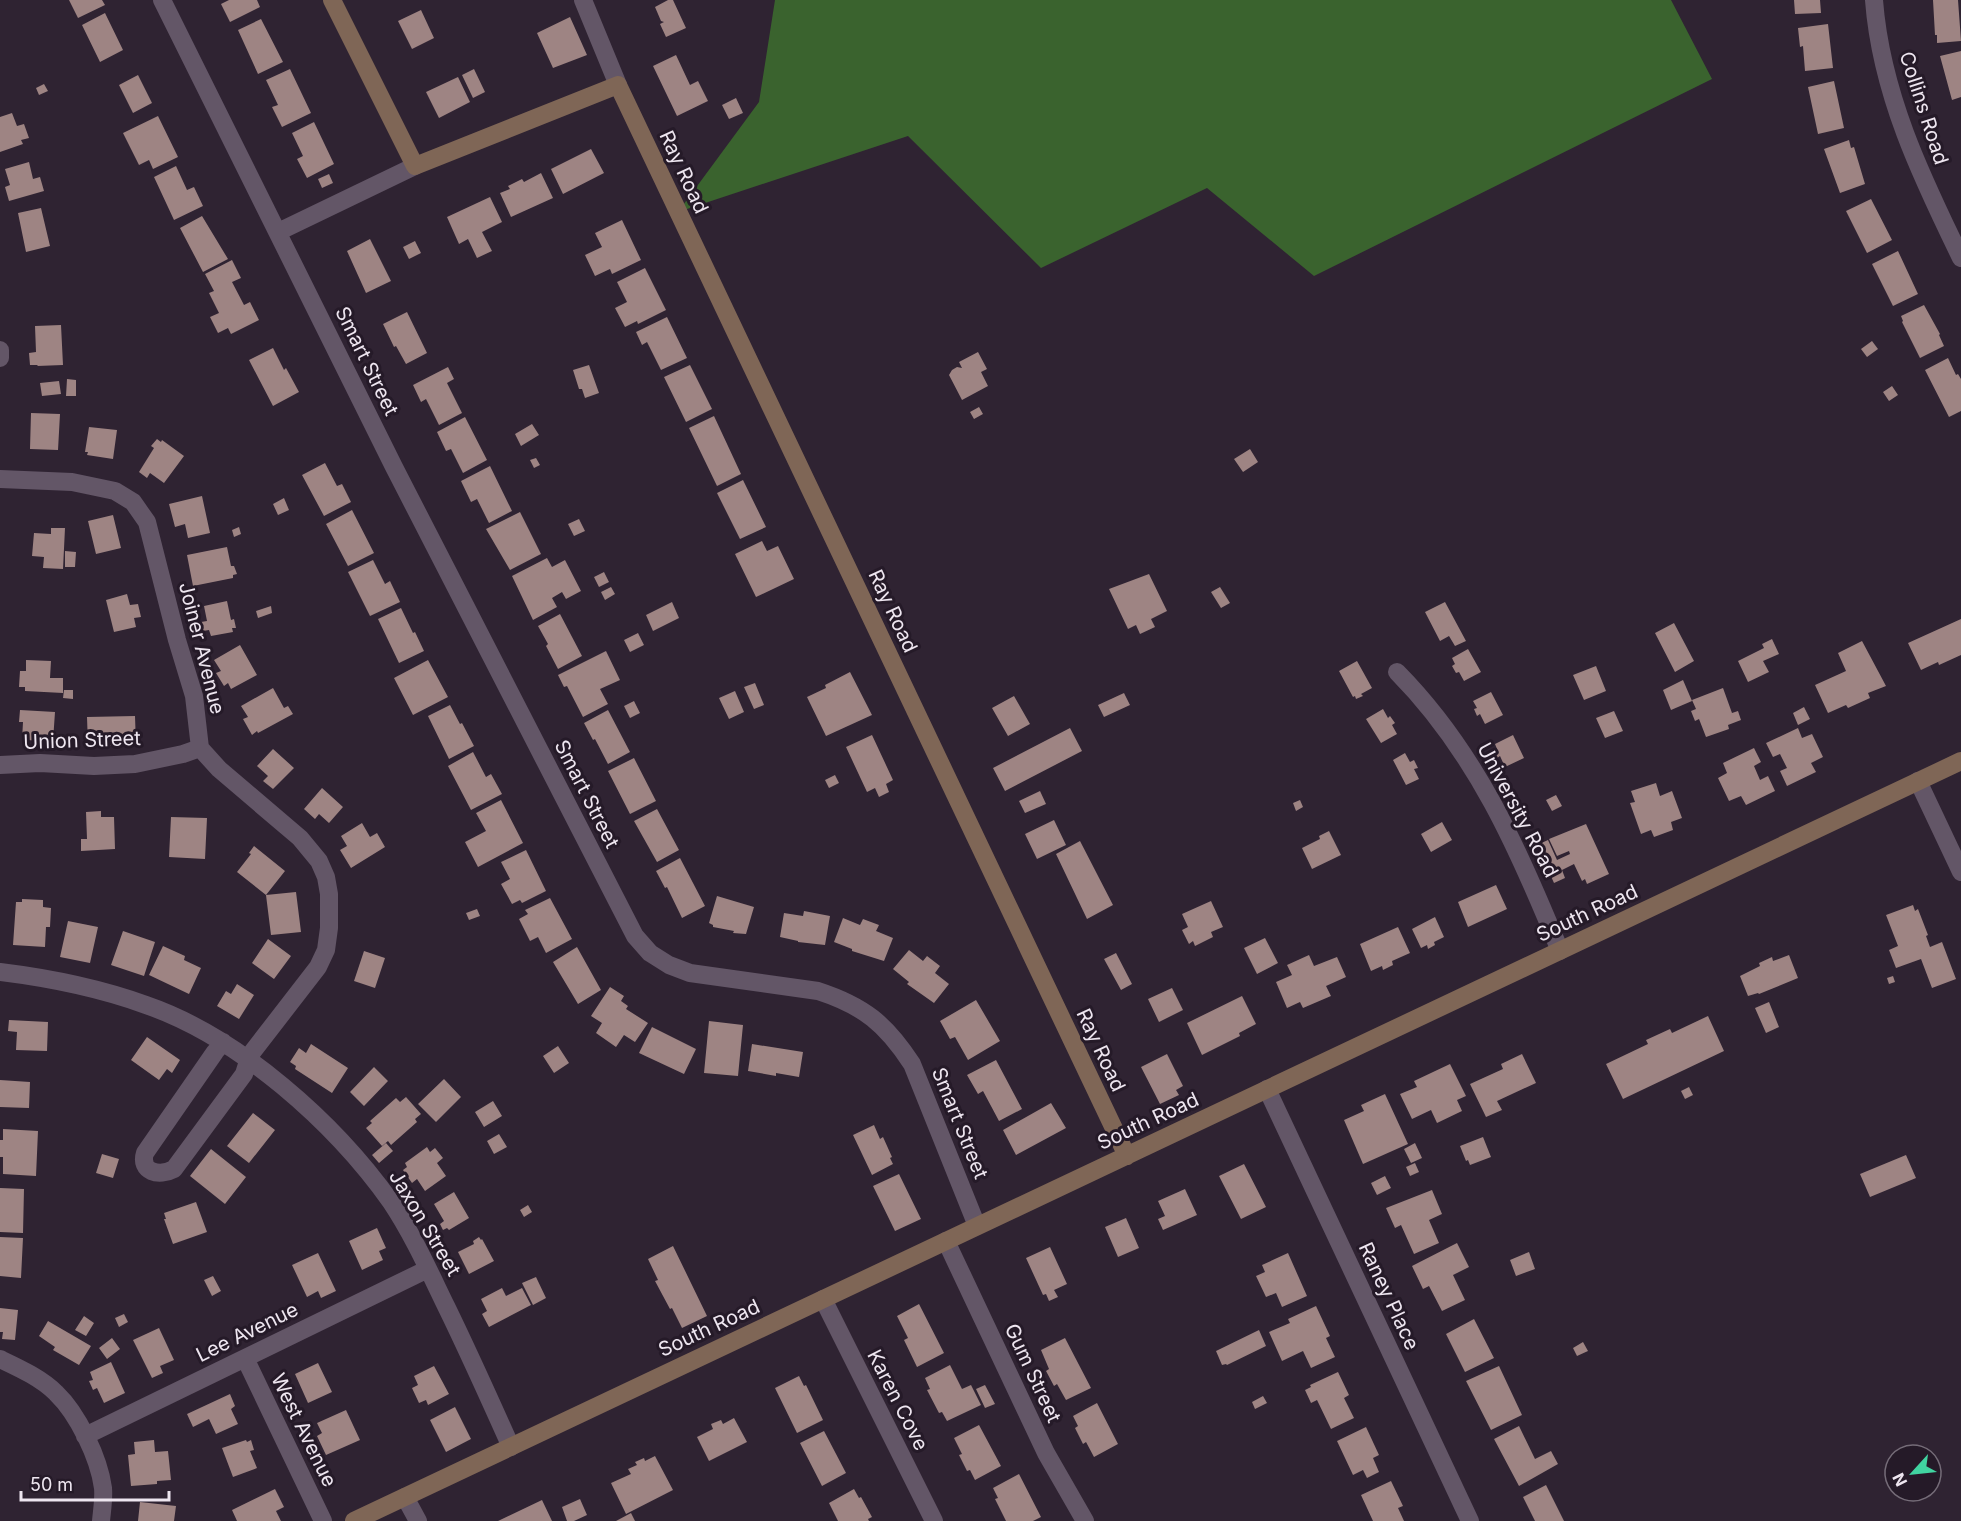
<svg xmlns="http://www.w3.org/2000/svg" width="1961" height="1521" viewBox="0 0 1961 1521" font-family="Inter,sans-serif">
<rect width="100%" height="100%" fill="#2f2332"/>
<path fill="#3a632e" d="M775,0H1671L1712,79L1314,276L1207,188L1041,268L908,136L678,212L759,102Z"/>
<path fill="#9e8483" d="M69,0H102L105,5L78,18Z
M229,0H257L260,7L230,22L221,4Z
M668,0H673L686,28L666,37L660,24L664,22L661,21L655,7Z
M1794,0H1820L1821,13L1795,14Z
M1933,0H1958L1961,41L1937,43V35H1935Z
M421,10L434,38L412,49L398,21Z
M105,13L123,50L100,62L82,25Z
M570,17L587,55L553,68L537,33Z
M261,19L283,62L258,74L238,30Z
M1828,24L1833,68L1805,71L1803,46L1800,47L1798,28Z
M1961,51V97L1952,100L1940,56Z
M676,55L690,85L698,81L708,101L677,116L653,66Z
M290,69L311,113L282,127L272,107L278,105L266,80Z
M474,69L485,92L473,98L462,75Z
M138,75L152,103L133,113L119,85Z
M458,77L470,102L439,118L426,92Z
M1834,81L1844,128L1818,134L1808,87Z
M44,84L48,91L39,95L36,88Z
M736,98L743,113L729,119L722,105Z
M12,113L17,126L24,124L29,138L21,140L23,144L0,152V117Z
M158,116L178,157L153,169L149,160L139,165L123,133Z
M314,122L334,164L307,178L297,159L303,156L292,133Z
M1849,140L1851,148L1854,147L1865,184L1840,193L1824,149Z
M591,149L604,173L563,194L551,169Z
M29,162L33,179L40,177L44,191L9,201L5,187L10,185L5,169Z
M176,166L187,190L194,187L203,206L174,220L154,177Z
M541,173L553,198L511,217L500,193L510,189L508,186L522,179L524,182Z
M329,174L333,183L322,188L318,179Z
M490,197L502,222L482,232L492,251L477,258L468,239L459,244L447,217Z
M1871,199L1892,240L1867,253L1846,211Z
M41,208L50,246L26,252L18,213Z
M202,216L228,259L203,272L180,228Z
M622,220L641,260L612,274L610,269L595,276L585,255L602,247L595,233Z
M370,239L391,281L366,293L347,251Z
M415,241L421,253L409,259L403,247Z
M1898,251L1918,294L1893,306L1872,264Z
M232,260L241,278L232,282L244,305L250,302L259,320L231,334L228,328L218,333L210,317L219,313L209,293L214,291L205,274Z
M645,268L666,310L638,324L637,321L625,327L615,308L627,302L617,282Z
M1924,305L1940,334L1939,335L1944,346L1920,358L1902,322L1903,321L1901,316Z
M407,312L427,353L406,364L396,346L394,347L383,324Z
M667,317L687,358L661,370L647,342L642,345L636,332Z
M61,325L63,365L37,366L38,365H30L29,353L36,352L35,326Z
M1872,341L1878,349L1867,357L1861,349Z
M273,348L284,370L286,368L299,392L273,406L249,360Z
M978,352L987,369L981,372L988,386L962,400L949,375L952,370L957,367L962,368L959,362Z
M1948,358L1956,375L1958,374L1961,379V411L1949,417L1925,370Z
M589,365L599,393L585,398L582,389H579L573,370Z
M690,365L712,409L686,422L664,377Z
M448,367L454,379L447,383L462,413L439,425L426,399L421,402L413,385Z
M67,379L76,380V396H66Z
M59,381L61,394L42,396L40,383Z
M1892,386L1898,395L1889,401L1883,392Z
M979,407L983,414L974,419L970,412Z
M31,413L60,414L58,450L30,449Z
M714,416L741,474L717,486L689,428Z
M465,417L487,460L463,473L451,449L446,451L437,432Z
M532,424L539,435L521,446L515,434Z
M89,427L117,430L113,459L87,455L88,452H85Z
M157,439L161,442L162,440L184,456L164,483L150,473L147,478L139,472L154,448L151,446Z
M1250,449L1258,462L1243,472L1234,459Z
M536,458L540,465L534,468L530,460Z
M325,463L337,486L342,484L351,502L324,516L302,475Z
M490,466L512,511L489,523L477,499L471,502L461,481Z
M743,480L766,527L740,539L717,493Z
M202,496L210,533L188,538L185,524L175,527L169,504Z
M284,498L289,510L278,515L273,504Z
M352,510L374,553L348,566L326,524Z
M520,512L541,554L510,570L486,529Z
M113,515L121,548L96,554L88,521Z
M579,519L585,531L574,536L568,524Z
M239,527L241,534L234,537L232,530Z
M51,528H65L63,569L43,568L44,557L32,556L34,533L51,534Z
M762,541L767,551L778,546L794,579L756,597L735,554Z
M227,547L231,566H234L237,574L233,575V578L193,586L187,555Z
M65,551L76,552L75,567H65Z
M547,558L552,567L565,560L581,591L566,599L562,592L552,598L557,607L533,620L512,576Z
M373,560L385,584L390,581L400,602L370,616L348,572Z
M604,572L609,582L599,587L594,577Z
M1149,574L1167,611L1151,619L1155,627L1140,634L1136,625L1128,629L1109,589Z
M611,587L615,594L605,600L601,592Z
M1220,587L1230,603L1221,608L1211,592Z
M127,594L130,605L138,604L141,617L134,618L136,627L114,632L106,600Z
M227,601L231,620L234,619L236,628H232L233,632L211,636L209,630L203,631L201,622L207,621L204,606Z
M672,602L679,618L653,631L646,615Z
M1445,602L1466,641L1455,646L1449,636L1440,641L1425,612Z
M271,606L272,613L258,618L256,611Z
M401,608L413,633L415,632L424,651L399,663L378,619Z
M560,614L582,656L558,669L546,646L548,644L538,626Z
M1961,619V655L1939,665L1938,662L1921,670L1908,643Z
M1674,623L1694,661L1675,672L1655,633Z
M638,633L644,645L630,652L624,640Z
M1772,639L1779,654L1763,661L1769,672L1748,682L1738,661L1764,648L1762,644Z
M1862,641L1886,686L1868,693L1870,698L1848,708L1846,705L1828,713L1815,685L1846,671L1838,653Z
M240,645L257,675L231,689L228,683L224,686L216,673L221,671L214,660Z
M1468,649L1481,672L1464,681L1459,672L1456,673L1452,666L1455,664L1452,658Z
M606,651L620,680L600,689L608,704L583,717L567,686L564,687L558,675Z
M26,660L51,661L50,678H63V693L25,691V687H19L20,671H26Z
M428,660L448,697L413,715L394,678Z
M1357,661L1372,688L1361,694L1363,696L1356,699L1355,696L1353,697L1339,671Z
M1596,666L1606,691L1584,700L1573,675Z
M850,672L872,715L826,736L807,697L826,688L825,685Z
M1683,680L1692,701L1671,710L1663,690Z
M755,683L764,705L754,709L744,687Z
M273,688L284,708L288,706L293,714L258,733L257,731L252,735L243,719L248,717L241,706Z
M1723,688L1732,713L1738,711L1741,720L1728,725L1729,729L1706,737L1699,719L1695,721L1691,711L1696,709L1692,700Z
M64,690H73V699L63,698Z
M735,691L744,712L729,719L719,698Z
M1491,692L1503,715L1485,724L1480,714L1477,716L1474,709L1477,708L1473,701Z
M1124,693L1130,705L1104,717L1098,705Z
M1014,696L1030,724L1008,736L992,708Z
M634,701L640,713L630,718L624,706Z
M450,705L460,724L462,723L474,746L449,759L428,716Z
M1804,707L1810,719L1798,725L1793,713Z
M1383,709L1388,718L1390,716L1395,723L1392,725L1397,734L1381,743L1366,719Z
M20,710L55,712L53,741L22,740L23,722H19Z
M608,710L630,752L608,764L595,739L593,740L584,723Z
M1614,711L1623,731L1605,738L1596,718Z
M135,716L136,745L88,746L87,717Z
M1070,728L1082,751L1005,791L993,768Z
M1798,728L1802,738L1812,734L1823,757L1811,763L1816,772L1787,786L1780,771L1787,768L1780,754L1773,757L1766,743Z
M872,735L893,780L886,784L889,792L879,797L875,788L867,792L846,747Z
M1513,735L1524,758L1505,767L1500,756L1497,758L1494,751L1497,749L1495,744Z
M1754,748L1761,762L1754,766L1760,780L1768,776L1775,791L1746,805L1741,796L1729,801L1718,778L1727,773L1723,763Z
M273,749L294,768L273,789L263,781L268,776L257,766Z
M473,752L486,777L491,774L502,794L471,810L448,766Z
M1405,753L1410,762L1414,760L1418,768L1414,769L1419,779L1406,785L1393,760Z
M634,758L656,801L630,814L608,771Z
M835,775L839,783L829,788L825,780Z
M1656,783L1660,796L1672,791L1682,818L1671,822L1673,830L1654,837L1651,830L1641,834L1630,803L1635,802L1631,791Z
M322,788L343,807L329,823L319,814L315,819L304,809Z
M1040,791L1046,804L1025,813L1019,801Z
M1556,795L1562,806L1552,811L1546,800Z
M501,800L523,843L478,867L465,842L486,831L476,813Z
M1300,800L1303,807L1296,811L1293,803Z
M657,809L679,850L657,862L634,821Z
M101,811V817H114L115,849L81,851V839H87L86,812Z
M171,817L207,818L205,859L169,857Z
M1054,820L1066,845L1037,859L1025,834Z
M1442,822L1452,840L1431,852L1421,834Z
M362,823L370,837L377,833L385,847L351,868L340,850L347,846L341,836Z
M1586,824L1609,874L1587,884L1585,879L1582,881L1574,864L1562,870L1565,878L1554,883L1537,845L1548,840L1557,860L1570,854L1569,851L1557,856L1549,839Z
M1329,831L1341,855L1312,869L1302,848L1320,839L1319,836Z
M1080,841L1113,905L1087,919L1056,854Z
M254,846L285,871L266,895L237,872L251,854L249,853Z
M526,850L546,891L522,903L520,900L512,904L501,884L510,879L501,862Z
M680,858L705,906L682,918L667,887L665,888L656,871Z
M1496,885L1507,909L1468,927L1458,902Z
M296,892L301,932L271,935L266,895Z
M717,896L754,907L746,934L733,933L734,931L713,927V925L709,923Z
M550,898L572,939L546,953L538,937L530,941L519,919L528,914L525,910Z
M22,899L43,900V907L51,908L50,927H46L45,947L13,945L16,902H22Z
M1211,901L1223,927L1211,932L1213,937L1195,946L1193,941L1189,944L1182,930L1188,927L1182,914Z
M1913,905L1915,911L1918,909L1928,935L1926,936L1930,947L1942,942L1956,979L1932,988L1921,959L1896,968L1889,950L1898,946L1886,915Z
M477,909L480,916L469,920L466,913Z
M804,911L830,916L825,945L798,942V941L780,937L784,913L803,916Z
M1435,917L1444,937L1434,942L1435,945L1428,949L1427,945L1421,948L1412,929Z
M843,918L860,925L863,919L879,925L876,931L893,938L884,961L852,951V949L834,942Z
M68,921L98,927L90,963L60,957Z
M1398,927L1410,953L1392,961L1393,965L1383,970L1382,966L1371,971L1360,944Z
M123,931L155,942L144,976L111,965Z
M1265,938L1278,963L1257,974L1244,948Z
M268,939L291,956L274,979L252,963Z
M163,946L185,956L184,960L201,968L189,994L149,975Z
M577,947L601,990L578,1004L553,962Z
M909,950L923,961L927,956L940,966L935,973L949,984L934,1003L907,984L909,982L893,969Z
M364,951L385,958L375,988L354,981Z
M1116,953L1132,984L1121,990L1104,959Z
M1309,955L1314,966L1337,957L1346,977L1326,986L1331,996L1303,1008L1300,1002L1287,1008L1276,982L1292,975L1287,965Z
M1789,955L1798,978L1759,994L1758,993L1748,996L1740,976L1760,966L1759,963L1772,957L1773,961Z
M1893,976L1895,982L1889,984L1887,978Z
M237,984L254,995L239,1019L217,1006L226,991L231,994Z
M610,987L624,996L621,1001L628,1006L626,1009L648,1023L635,1042L624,1035L616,1047L596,1033L602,1023L591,1016Z
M1172,988L1183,1010L1159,1022L1148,999Z
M1242,996L1256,1024L1239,1033L1240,1036L1202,1055L1187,1023Z
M976,1000L1000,1041L968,1060L955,1037L950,1039L940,1021Z
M1769,1002L1779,1027L1766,1033L1755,1008Z
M1708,1016L1724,1051L1623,1099L1606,1064L1648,1044L1646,1040L1670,1029L1672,1033Z
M9,1020L48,1022L47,1051L16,1050L17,1032L8,1031Z
M709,1021L743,1025L738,1076L704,1073Z
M652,1027L696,1049L684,1074L639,1053Z
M147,1037L180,1060L172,1073L167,1069L159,1080L131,1060Z
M311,1044L348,1068L332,1093L295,1069L296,1066L290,1062L299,1048L306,1053Z
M752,1044L803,1052L799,1077L776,1073V1076L748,1071Z
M558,1046L569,1063L554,1073L543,1056Z
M1167,1054L1183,1086L1176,1090L1179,1095L1160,1104L1141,1067Z
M1522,1054L1536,1083L1497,1101L1502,1110L1486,1117L1470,1084L1503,1069L1501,1064Z
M996,1060L1022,1109L999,1121L983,1091L978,1094L967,1075Z
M1450,1064L1466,1096L1457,1100L1462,1111L1437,1123L1431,1110L1412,1119L1400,1094L1417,1087L1414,1081Z
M374,1067L388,1081L364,1106L350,1092Z
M444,1079L461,1097L436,1122L418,1104Z
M0,1080L30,1082L29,1108L0,1107Z
M1689,1087L1693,1095L1685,1099L1681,1091Z
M1385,1094L1408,1144L1363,1164L1344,1120L1364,1111L1361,1105Z
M406,1097L421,1114L415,1119L417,1122L391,1145L388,1141L382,1146L366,1128L372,1123L370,1121L396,1098L400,1102Z
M493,1101L502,1116L484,1127L475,1112Z
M1051,1103L1066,1128L1016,1155L1003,1130Z
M253,1113L275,1130L249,1163L227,1146Z
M874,1125L880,1139L883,1137L892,1157L890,1158L893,1164L872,1175L853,1135Z
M3,1129L38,1131L36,1176L3,1174V1157H0V1140H3Z
M499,1134L507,1147L494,1154L487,1141Z
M1483,1137L1491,1157L1470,1165L1468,1160L1466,1161L1460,1146Z
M386,1143L393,1151L379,1163L372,1155Z
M1415,1143L1422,1158L1411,1163L1404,1149Z
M427,1147L430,1152L435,1148L443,1158L437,1163L446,1176L425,1191L417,1179L412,1183L403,1170L407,1167L405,1163Z
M211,1149L246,1177L225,1204L190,1176Z
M102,1154L119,1159L113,1178L96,1173Z
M1906,1155L1916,1178L1870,1197L1860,1174Z
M1415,1163L1419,1172L1410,1176L1406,1167Z
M1244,1164L1266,1207L1241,1219L1219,1176Z
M899,1174L921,1219L895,1231L873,1186Z
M1385,1176L1391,1188L1377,1195L1371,1183Z
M0,1188L24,1189L23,1233L0,1232Z
M1185,1189L1197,1215L1163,1230L1158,1219L1165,1216L1158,1201Z
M1432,1190L1442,1214L1429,1220L1439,1243L1414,1254L1401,1225L1395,1228L1386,1208Z
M454,1192L469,1218L449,1230L447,1228L443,1230L440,1224L444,1221L434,1204Z
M196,1202L207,1232L173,1244L164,1219H166L164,1213Z
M528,1205L532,1212L524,1217L520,1210Z
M1126,1218L1139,1248L1118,1257L1105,1227Z
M377,1228L386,1248L379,1251L383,1260L362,1270L349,1241Z
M0,1237L23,1238L21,1278L0,1276Z
M479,1237L481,1240L482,1239L494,1261L469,1274L458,1252L474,1244L473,1241Z
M1457,1243L1469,1267L1453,1275L1465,1300L1442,1311L1429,1286L1423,1289L1412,1266Z
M673,1246L707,1316L682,1328L672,1308L670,1309L655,1281L658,1280L648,1259Z
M1050,1247L1067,1284L1054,1290L1058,1297L1049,1301L1046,1294L1043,1295L1026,1258Z
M1529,1252L1535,1269L1516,1276L1510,1260Z
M318,1253L336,1291L321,1298L318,1291L307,1297L292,1265Z
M1288,1253L1307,1296L1282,1307L1276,1293L1266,1297L1256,1276L1265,1272L1262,1265Z
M213,1276L221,1291L212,1296L204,1280Z
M536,1277L546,1298L533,1305L522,1283Z
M502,1288L506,1296L522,1288L531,1305L489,1327L482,1314L487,1311L481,1299Z
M919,1304L944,1353L917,1367L904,1340L908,1338L897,1316Z
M1316,1306L1330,1336L1326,1338L1335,1357L1311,1368L1303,1351L1282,1361L1269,1332L1290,1323L1288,1319Z
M0,1308L18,1310L15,1340L2,1339L3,1332H0Z
M124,1314L128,1322L119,1327L115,1318Z
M84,1316L94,1323L86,1336L75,1330Z
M1474,1319L1494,1358L1465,1372L1446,1334Z
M48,1321L91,1346L79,1365L53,1350L55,1347L39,1336Z
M159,1328L174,1360L160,1366L163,1373L152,1378L133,1340Z
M1259,1330L1266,1346L1227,1365L1226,1364L1222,1365L1216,1351Z
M112,1338L120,1349L107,1359L99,1348Z
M1065,1338L1091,1388L1066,1400L1057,1384L1054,1386L1046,1371L1049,1369L1041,1350Z
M1583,1342L1588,1351L1577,1356L1573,1348Z
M111,1362L125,1393L104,1403L97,1388L93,1390L89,1381L93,1380L90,1372Z
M318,1363L332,1392L308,1403L295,1374Z
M950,1365L962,1389L971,1385L981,1405L947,1421L942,1412L939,1413L927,1390L930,1389L925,1378Z
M434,1366L449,1394L428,1405L426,1400L419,1403L412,1388L418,1385L414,1376Z
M1499,1366L1522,1415L1491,1430L1466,1381Z
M1338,1372L1349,1395L1344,1398L1354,1418L1331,1429L1317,1400L1311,1403L1305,1390L1311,1387L1310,1385Z
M799,1376L804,1386L806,1385L823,1420L797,1433L775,1388Z
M985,1385L995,1404L985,1408L976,1389Z
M230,1394L235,1406L231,1409L238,1424L216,1434L209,1419L193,1427L187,1414Z
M1263,1396L1267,1403L1255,1409L1252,1402Z
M1097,1403L1118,1444L1094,1457L1086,1442L1083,1444L1075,1428L1078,1426L1073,1416Z
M455,1407L471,1439L446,1452L430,1420Z
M346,1410L360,1440L326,1455L317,1436L322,1433L317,1423Z
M734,1418L747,1442L709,1461L697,1437L713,1429L711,1424L721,1420L723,1424Z
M979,1425L1001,1466L975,1480L970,1470L967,1471L959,1455L962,1454L954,1438Z
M1519,1426L1535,1459L1551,1451L1558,1464L1519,1486L1494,1439Z
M1366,1427L1379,1455L1373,1458L1379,1472L1367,1478L1363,1470L1353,1475L1337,1441Z
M824,1431L846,1473L822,1486L800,1443Z
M154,1440L155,1452L168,1451L171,1480L157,1481V1484L131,1486L128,1455L135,1454L134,1442Z
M246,1440L247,1442L251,1440L254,1450L250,1451L257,1468L233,1477L222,1448Z
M655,1456L673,1490L626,1514L611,1483L631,1474L628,1469L637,1465L635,1462L644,1458L645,1461Z
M1019,1474L1041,1517L1033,1521H1006L995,1499L998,1498L993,1488Z
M1391,1481L1403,1506L1398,1508L1404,1521H1373L1361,1495Z
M1546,1485L1564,1521H1535L1523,1497Z
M275,1489L284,1507L276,1511L281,1521H237L232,1510Z
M854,1489L859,1498L861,1497L872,1517L868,1519L869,1521H838L829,1503Z
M580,1499L587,1515L574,1521H567L562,1507Z
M542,1500L552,1521H498Z
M140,1502L176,1506L174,1521H138Z
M631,1513L635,1521H616Z"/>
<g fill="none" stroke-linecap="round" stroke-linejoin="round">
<path stroke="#635667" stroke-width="18" d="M162,0L394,467L635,936L650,953L669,965L690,973L818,991C864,1006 886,1024 912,1064L977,1226
M583,0L618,85
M1874,0C1881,93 1921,176 1961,258
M278,232L415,166
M0,350V358
M0,479L72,482L115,491L133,502L147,522L177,640L194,696L200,748L219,769L300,838L319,861L326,877L329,894V928L326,950L318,967L250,1055L244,1074L174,1169C159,1177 139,1172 145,1153L215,1052L223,1042
M1397,672C1476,752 1518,848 1560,951
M0,765L40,763L94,766L135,764L183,754L200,748
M1918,781L1961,872
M0,972C49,978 99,988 146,1005C239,1037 335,1123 391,1202C413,1235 429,1271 446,1306C469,1353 490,1400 511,1447
M1267,1089L1470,1521
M946,1241L1046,1453L1085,1521
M823,1299L934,1521
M245,1358L323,1521
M0,1359C19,1368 41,1378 56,1393C78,1414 99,1458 103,1488C104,1499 102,1510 101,1521
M85,1436L428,1269
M405,1497L418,1521"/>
<path stroke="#7f6656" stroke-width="18" d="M332,0L415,166L618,85L1127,1156
M354,1521L1961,761"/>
</g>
<g text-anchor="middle" stroke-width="6" stroke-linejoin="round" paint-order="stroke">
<g font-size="20" fill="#eee6f0" stroke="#251a28">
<text transform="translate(1924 108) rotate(72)" y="7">Collins Road</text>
<text transform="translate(684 172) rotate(65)" y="7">Ray Road</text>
<text transform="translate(367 361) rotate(64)" y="7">Smart Street</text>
<text transform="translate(893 611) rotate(65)" y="7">Ray Road</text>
<text transform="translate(202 648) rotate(76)" y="7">Joiner Avenue</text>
<text transform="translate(82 740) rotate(-2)" y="7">Union Street</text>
<text transform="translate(587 794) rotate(63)" y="7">Smart Street</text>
<text transform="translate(1518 810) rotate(62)" y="7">University Road</text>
<text transform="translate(1587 913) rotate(-25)" y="7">South Road</text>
<text transform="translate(1101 1050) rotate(65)" y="7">Ray Road</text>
<text transform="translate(1148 1121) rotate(-25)" y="7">South Road</text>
<text transform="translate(960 1123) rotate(68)" y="7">Smart Street</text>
<text transform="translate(425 1223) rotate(59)" y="7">Jaxon Street</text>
<text transform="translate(1389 1296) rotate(65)" y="7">Raney Place</text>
<text transform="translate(709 1328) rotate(-25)" y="7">South Road</text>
<text transform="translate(247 1332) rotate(-26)" y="7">Lee Avenue</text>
<text transform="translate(1033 1373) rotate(65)" y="7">Gum Street</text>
<text transform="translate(898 1400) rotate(63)" y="7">Karen Cove</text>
<text transform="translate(304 1430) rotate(64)" y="7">West Avenue</text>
</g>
</g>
<g transform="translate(1913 1473) rotate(243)"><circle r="28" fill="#251a28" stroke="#756c78" stroke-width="1.5"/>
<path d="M0-4.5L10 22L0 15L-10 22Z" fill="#41d4a1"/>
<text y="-9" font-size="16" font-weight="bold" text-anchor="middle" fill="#eee6f0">N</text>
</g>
<path d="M21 1491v9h148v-9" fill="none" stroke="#eee6f0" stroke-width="3"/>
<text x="30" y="1491" font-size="18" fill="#eee6f0" stroke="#251a28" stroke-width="4.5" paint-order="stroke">50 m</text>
</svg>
